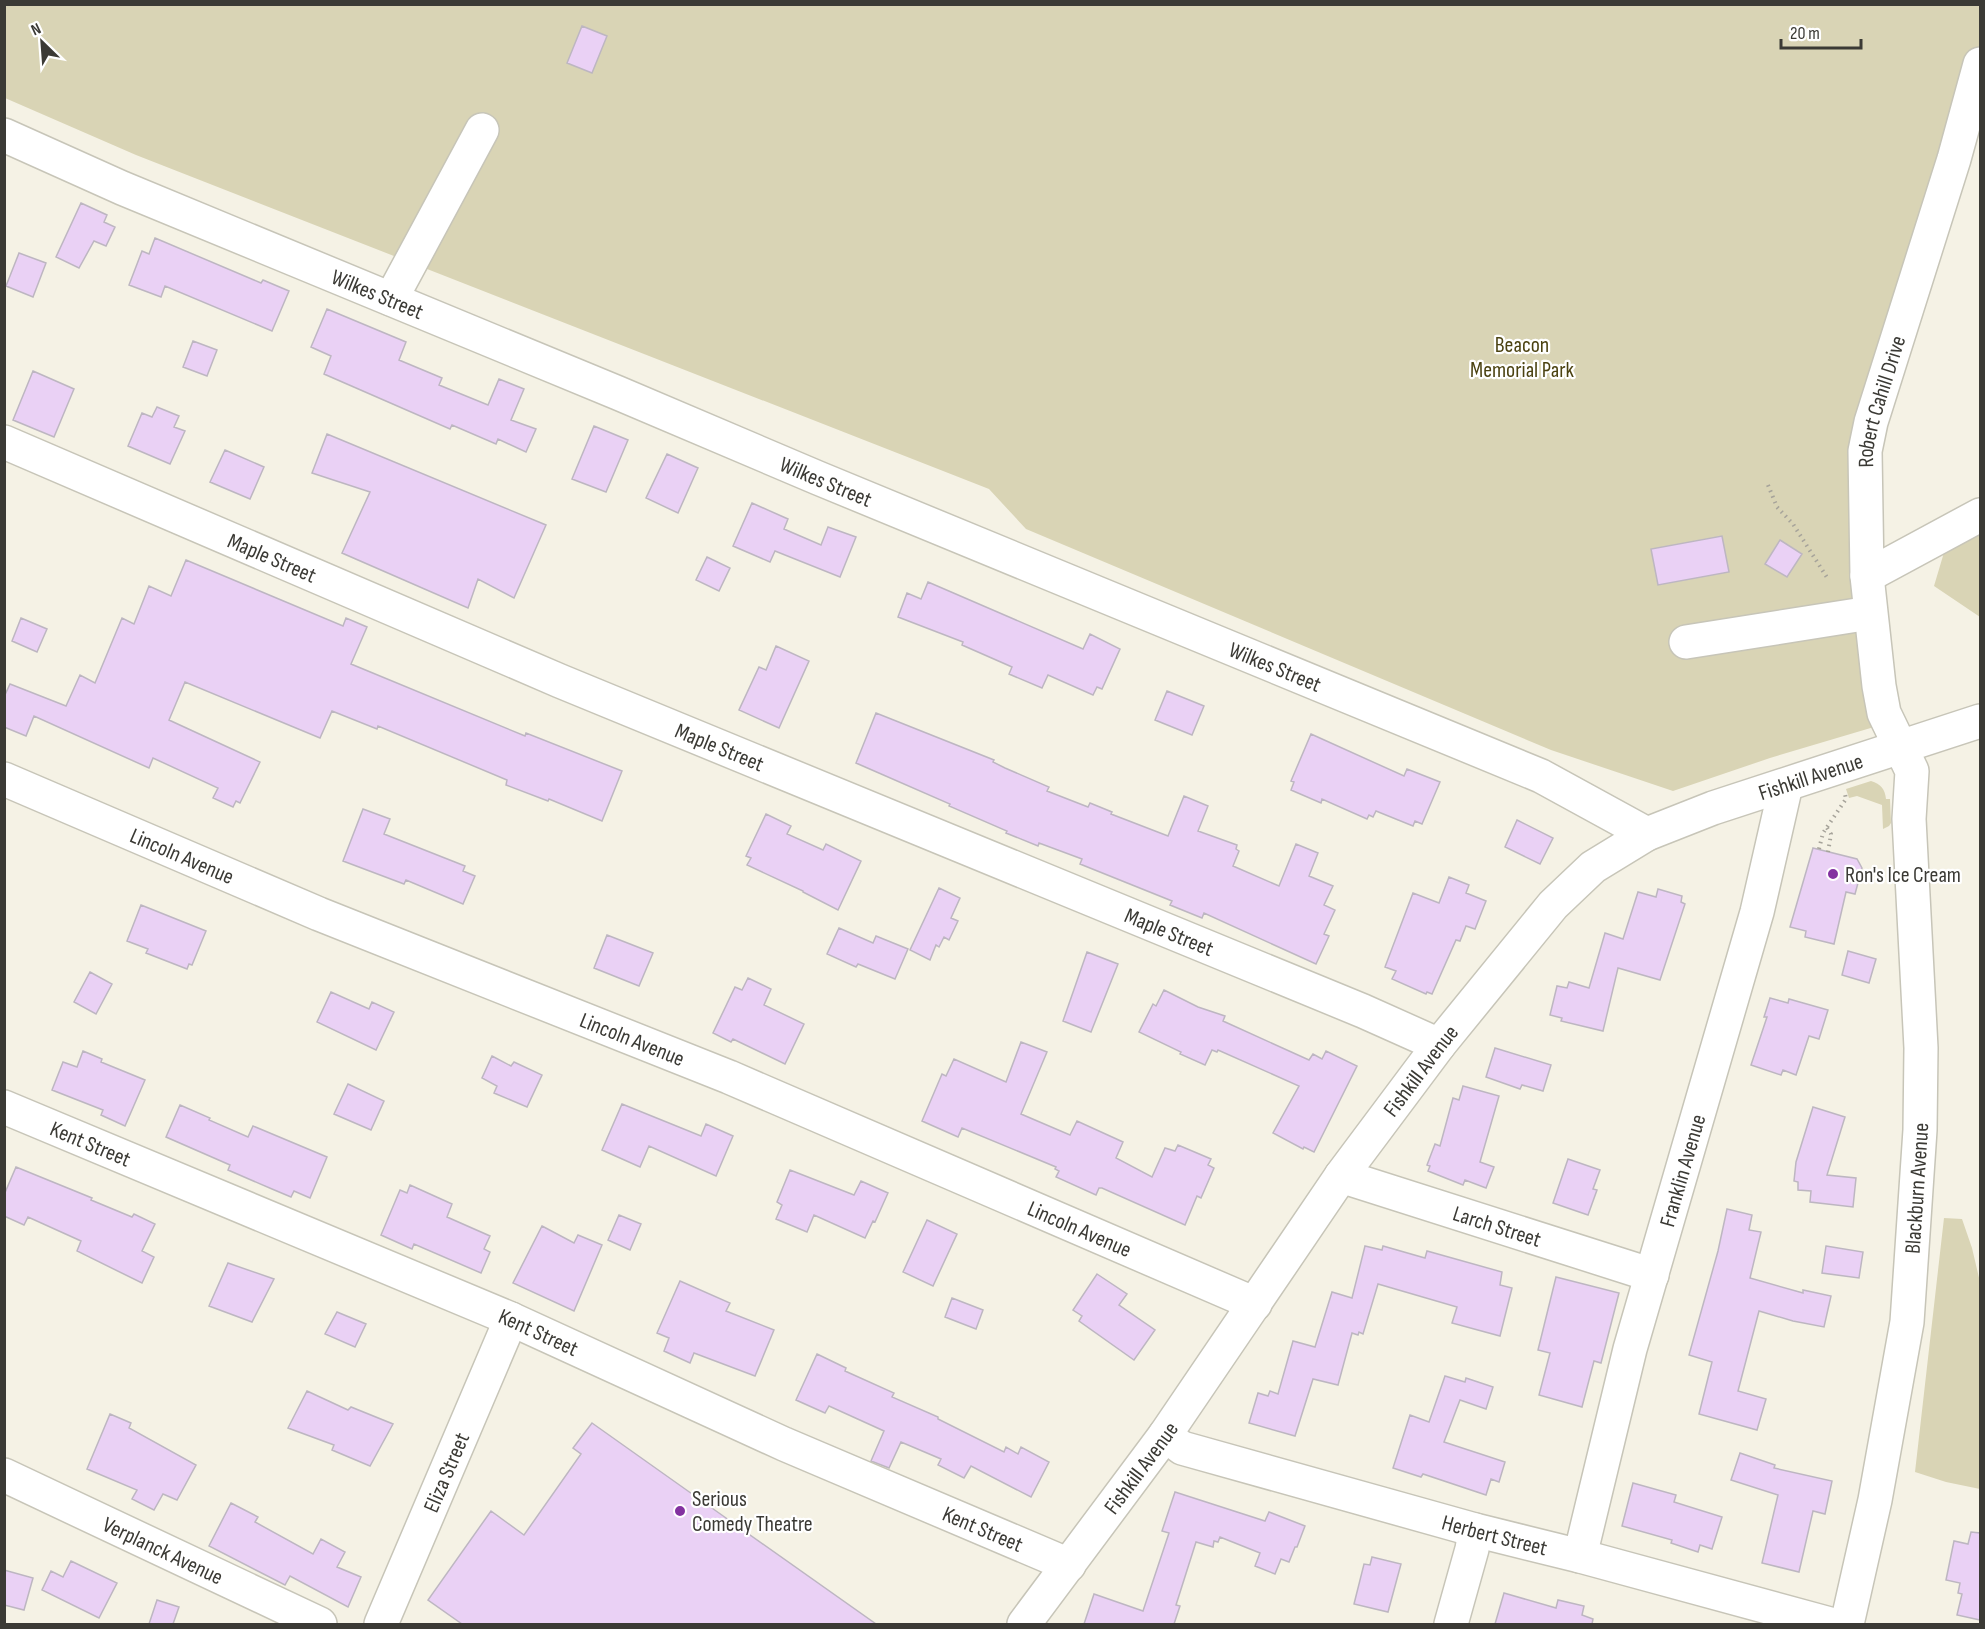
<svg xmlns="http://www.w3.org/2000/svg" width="1985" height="1629" viewBox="0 0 1985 1629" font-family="'Sofia Sans Condensed',sans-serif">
<rect width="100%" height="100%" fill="#f5f2e5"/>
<path fill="#d9d4b5" d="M5,4L1980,5V64L1865,451L1874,727L1770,758L1673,791L1551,750L1026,529L989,489L136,155L5,98Z
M1980,516V617L1934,586L1948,539Z
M1871,781C1881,784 1885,789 1886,799H1890L1891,823L1889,826L1883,829L1882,805L1857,796L1849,798L1846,789Z
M1944,1218L1962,1219L1972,1248L1980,1282V1489L1946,1482L1915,1472Z"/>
<path fill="#ead1f5" stroke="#bdb6c1" stroke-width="1.5" d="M582,26L607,36L592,73L567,63Z
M81,203L107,215L104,222L115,227L106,246L94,241L79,268L56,257Z
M155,238L261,283L263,280L289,291L272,331L165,286L161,297L129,285L142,251L149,254Z
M19,253L46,263L33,297L6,286Z
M327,309L406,342L399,360L442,378L439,385L488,405L499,379L524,389L511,420L536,429L526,452L498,439L496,444L452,425L450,429L324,374L331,356L311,347Z
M193,341L217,350L207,376L183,367Z
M33,371L74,389L54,437L13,420Z
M157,407L179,416L174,427L185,431L170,464L128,446L142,413L152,417Z
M594,426L628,440L606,492L572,479Z
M327,434L546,525L514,598L478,579L468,608L342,553L370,492L312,473Z
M225,450L264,467L250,499L210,482Z
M667,454L698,468L678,513L646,498Z
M752,503L788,519L784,529L821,545L828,527L856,537L840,577L775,551L770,562L733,546Z
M1722,536L1729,572L1658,585L1651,549Z
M1780,540L1802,554L1787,577L1765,564Z
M707,557L730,568L719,591L696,580Z
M186,560L343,626L346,618L367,627L351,664L525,736L526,733L622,771L602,821L549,799L548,801L506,785L507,780L378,726L377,729L332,711L320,738L185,682L169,720L260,762L240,803L236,801L233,807L213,798L218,788L153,758L149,768L34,716L26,736L4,727V697L10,684L66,706L80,675L95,683L122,618L134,624L149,586L171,596Z
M928,582L1083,649L1090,634L1120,649L1102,689L1097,687L1093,695L1048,675L1042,688L1009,674L1012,667L962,645L963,642L898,617L907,593L921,599Z
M21,618L47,629L37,652L12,641Z
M776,646L809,661L779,728L739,710L759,667L766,670Z
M1167,691L1204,706L1192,735L1155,720Z
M876,713L994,760L993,762L1005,768L1049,787L1047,791L1088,807L1090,803L1112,812L1111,814L1168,836L1184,796L1208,806L1198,831L1237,845L1236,849L1239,851L1233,866L1279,886L1296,844L1318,853L1309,876L1333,886L1324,905L1335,910L1324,934L1329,936L1316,964L1204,913L1202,918L1170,905L1172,901L1080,864L1082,859L1039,843L1038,846L1006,833L1007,831L949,806L950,804L856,763Z
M1311,734L1404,776L1407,769L1440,782L1422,824L1415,821L1413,826L1376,811L1373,817L1369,815L1367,819L1322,799L1321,803L1291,790L1294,782L1291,781Z
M363,809L390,819L384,834L465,866L463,871L475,876L463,904L406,880L404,884L343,861Z
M766,814L791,826L787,834L823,850L826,844L861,861L838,910L803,892V891L747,865L751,858L746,856Z
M1517,820L1553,838L1540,864L1505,847Z
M1813,848L1857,859L1862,868L1855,894L1846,892L1834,944L1805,937L1806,931L1790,927Z
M1449,877L1469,885L1466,893L1486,901L1475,929L1466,926L1460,941L1456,940L1432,994L1427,992L1426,994L1392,979L1396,971L1385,967L1413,893L1439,903Z
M939,888L960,898L951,918L958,921L949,940L944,937L939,947L936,945L930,960L910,950Z
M1658,889L1682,896L1681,902L1685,904L1660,980L1618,968L1603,1031L1561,1021L1562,1018L1550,1015L1557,986L1567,988L1569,982L1589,988L1605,933L1623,939L1638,892L1656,897Z
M141,905L206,931L192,965L189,964L187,969L146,953L148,949L127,941Z
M839,928L873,943L876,936L908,949L895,979L858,964L856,967L827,954Z
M607,935L653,953L639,986L594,968Z
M1848,951L1876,959L1869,983L1842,975Z
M1087,952L1118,964L1091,1032L1063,1021Z
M90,972L112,984L96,1014L74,1002Z
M748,978L771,989L764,1005L804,1024L785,1064L733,1039L731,1042L713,1033L735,987L742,990Z
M1164,990L1198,1007L1225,1016L1223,1021L1309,1060L1313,1054L1322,1059L1326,1051L1357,1066L1314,1152L1304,1147L1303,1149L1273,1133L1299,1086L1218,1050L1217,1052L1212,1050L1205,1065L1180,1054L1181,1052L1139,1032L1153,1004L1156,1006Z
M331,992L369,1009L372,1002L394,1012L376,1050L317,1022Z
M1770,998L1788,1003L1789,999L1828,1010L1819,1039L1809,1036L1796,1075L1783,1070L1781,1075L1751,1065L1767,1017H1764Z
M1021,1042L1047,1052L1021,1114L1070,1135L1077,1121L1123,1142L1116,1158L1152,1177L1165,1148L1175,1151L1178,1145L1211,1159L1208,1165L1214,1168L1201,1198L1197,1196L1185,1225L1102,1188H1099L1096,1195L1056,1177L1059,1171L1055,1169L1056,1167L962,1128L958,1137L922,1121L942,1074L946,1076L954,1059L1006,1082Z
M1495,1048L1551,1065L1543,1091L1522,1085L1520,1089L1486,1077Z
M83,1051L102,1059L101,1062L145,1080L125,1126L101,1115L103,1110L52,1090L63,1062L77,1067Z
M492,1056L511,1066L514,1062L542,1075L527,1107L494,1093L497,1086L482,1078Z
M348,1084L384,1101L371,1130L334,1114Z
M1463,1086L1499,1096L1480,1162L1494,1167L1486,1188L1465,1180L1463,1185L1428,1171L1430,1166L1427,1165L1435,1144L1440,1146L1453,1098L1459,1100Z
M622,1104L701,1136L706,1124L733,1136L716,1176L649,1146L640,1167L602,1150Z
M180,1105L210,1118L209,1120L248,1137L253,1126L327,1157L310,1198L294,1191L291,1197L272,1189L228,1170L230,1165L166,1137Z
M1813,1107L1845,1117L1827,1175L1856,1178L1853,1207L1810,1202L1811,1191L1798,1190V1182L1794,1181L1796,1162Z
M1568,1159L1600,1170L1593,1189L1597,1190L1588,1215L1553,1203Z
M16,1167L92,1198L91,1200L132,1217L134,1214L155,1224L142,1251L154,1257L142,1283L77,1251L81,1241L28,1217L24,1225L4,1216V1195Z
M790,1170L854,1195L861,1181L888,1193L875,1222L873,1221L865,1238L814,1215L807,1232L776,1219L782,1205L777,1202Z
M410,1185L452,1204L447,1217L490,1236L484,1249L490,1252L481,1273L414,1244L412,1249L381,1235L400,1190L407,1193Z
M1727,1209L1752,1215L1749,1230L1761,1232L1750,1278L1803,1293V1290L1831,1296L1824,1327L1793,1321L1759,1311L1738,1391L1766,1399L1757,1430L1699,1414L1712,1362L1689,1355L1718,1251Z
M619,1215L641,1224L630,1250L608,1240Z
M927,1220L957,1234L933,1286L903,1272Z
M542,1226L574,1243L578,1235L602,1245L574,1311L513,1283Z
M1365,1246L1382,1250L1383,1246L1425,1258L1427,1251L1502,1272L1500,1285L1512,1288L1500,1336L1452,1323L1457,1307L1378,1284L1363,1334L1359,1332L1358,1335L1352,1333L1338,1385L1313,1379L1295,1436L1249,1423L1258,1393L1268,1396L1270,1391L1278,1394L1293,1341L1315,1347L1332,1292L1352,1298Z
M1826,1246L1863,1252L1859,1278L1822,1273Z
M228,1263L274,1279L252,1322L209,1306Z
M1097,1274L1127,1294L1119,1305L1155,1330L1134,1360L1079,1321L1082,1316L1073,1310Z
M1556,1277L1619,1293L1601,1363L1594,1361L1582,1407L1539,1395L1550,1353L1538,1350Z
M680,1281L730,1303L726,1311L774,1330L755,1376L694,1353L690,1363L664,1351L669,1338L657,1333Z
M952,1298L983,1310L976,1329L945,1317Z
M337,1312L366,1324L355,1347L325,1334Z
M817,1354L846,1368L845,1371L894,1393L892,1397L938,1417V1419L1004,1452L1006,1447L1018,1454L1021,1447L1049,1462L1031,1497L971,1466L964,1478L938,1465L941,1459L901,1442L889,1468L871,1461L884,1431L829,1406L825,1413L796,1400Z
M1445,1376L1465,1382L1466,1378L1493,1387L1486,1409L1460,1400L1444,1442L1505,1462L1499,1482L1491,1479L1486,1495L1423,1474L1421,1477L1393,1468L1410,1415L1429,1422Z
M307,1391L348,1410L351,1407L393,1424L370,1466L332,1450L334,1445L288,1428Z
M110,1414L131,1423L129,1428L196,1465L177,1500L163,1494L154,1510L132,1499L137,1490L87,1469Z
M592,1423L726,1518L876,1624H462L428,1600L491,1511L524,1535L581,1454L573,1448Z
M1740,1453L1775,1465L1774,1468L1832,1481L1825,1514L1813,1511L1799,1572L1762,1563L1778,1495L1731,1480Z
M1633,1483L1676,1495L1674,1502L1722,1517L1712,1549L1700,1545L1698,1552L1671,1543L1672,1540L1622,1526Z
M1175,1492L1265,1521L1269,1512L1305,1526L1297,1547H1295L1289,1562L1281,1559L1275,1574L1255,1566L1260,1553L1220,1537L1218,1542L1214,1541L1213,1547L1196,1542L1176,1605L1180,1606L1174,1624H1084L1094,1594L1143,1611L1169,1533L1162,1531Z
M231,1503L258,1517L255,1522L313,1554L321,1539L345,1552L337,1567L361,1577L348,1607L290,1576L285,1585L209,1546Z
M1971,1532L1980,1533V1620L1957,1615L1962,1594L1958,1593L1960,1583L1946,1580L1954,1541L1968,1544Z
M1372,1557L1401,1564L1388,1612L1354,1604L1364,1564L1370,1565Z
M71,1561L117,1583L99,1618L42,1590L51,1571L63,1577Z
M4,1570L33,1578L24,1610L4,1605Z
M1504,1593L1556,1608L1558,1600L1584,1606L1582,1615L1593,1619L1592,1624H1495Z
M157,1600L179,1607L173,1624H149Z"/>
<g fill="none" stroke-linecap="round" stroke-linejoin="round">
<g stroke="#c7c5b8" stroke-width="36">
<g id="minor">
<path id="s1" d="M4,135L122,188L618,393L818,478L1541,776L1647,834"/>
<path d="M391,299L482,130"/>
<path id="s2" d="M4,442L560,681L1363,1011L1439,1045"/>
<path d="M1867,576L1980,515"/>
<path d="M1686,642L1870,613"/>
<path id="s3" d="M4,779L319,914L729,1077L1255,1304"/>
<path id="s4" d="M4,1107L511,1319L784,1444L1069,1565"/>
<path id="s5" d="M1341,1176L1652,1275"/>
<path id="s6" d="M1165,1435L1182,1448L1475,1530L1580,1556L1830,1624"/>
<path id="s7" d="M4,1475L320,1624"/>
<path id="s8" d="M1580,1556L1630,1349L1757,912L1786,785"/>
<path id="s9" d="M381,1624L511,1319"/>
<path d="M1451,1624L1472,1549L1475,1530"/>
<path id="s10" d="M1847,1624L1875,1500L1907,1322L1920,1130L1921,1048L1909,819L1912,771L1884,713L1879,686L1867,576L1865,451L1871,422L1954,159L1980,64"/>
</g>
</g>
<g stroke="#c7c5b8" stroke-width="36">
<g id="major">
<path id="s11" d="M1024,1624L1165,1435L1341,1176L1439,1045L1553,905L1593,867L1647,834L1713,808L1980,721"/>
</g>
</g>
<path stroke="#a6a39a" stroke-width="4" stroke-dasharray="1.5 4.5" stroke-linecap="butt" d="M1768,485L1777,507L1793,524L1828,579
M1827,828L1831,834L1828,852
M1819,849L1823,833L1846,799L1845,794"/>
<use href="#minor" stroke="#fff" stroke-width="33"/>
<use href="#major" stroke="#fff" stroke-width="33"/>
</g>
<g fill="#8331a0" stroke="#fff" stroke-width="2">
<circle cx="1833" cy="874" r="6"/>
<circle cx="680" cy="1511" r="6"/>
</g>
<g text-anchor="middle" stroke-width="4.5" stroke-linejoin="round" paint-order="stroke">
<g font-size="22" fill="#3b3a35" stroke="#fff">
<text dy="8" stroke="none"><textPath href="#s1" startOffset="406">Wilkes Street</textPath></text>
<text dy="8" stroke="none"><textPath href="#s10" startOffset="1239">Robert Cahill Drive</textPath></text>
<text dy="8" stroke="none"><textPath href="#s1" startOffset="892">Wilkes Street</textPath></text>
<text dy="8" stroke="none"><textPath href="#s2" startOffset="292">Maple Street</textPath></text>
<text dy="8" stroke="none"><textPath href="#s1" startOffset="1378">Wilkes Street</textPath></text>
<text dy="8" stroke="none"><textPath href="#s2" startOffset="778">Maple Street</textPath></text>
<text dy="8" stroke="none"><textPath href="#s11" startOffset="1185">Fishkill Avenue</textPath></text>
<text dy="8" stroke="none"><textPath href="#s3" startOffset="194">Lincoln Avenue</textPath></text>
<text dy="8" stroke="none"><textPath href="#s2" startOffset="1264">Maple Street</textPath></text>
<text dy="8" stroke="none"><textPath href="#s3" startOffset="680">Lincoln Avenue</textPath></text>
<text dy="8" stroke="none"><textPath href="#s11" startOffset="681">Fishkill Avenue</textPath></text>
<text dy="8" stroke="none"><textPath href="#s4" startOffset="94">Kent Street</textPath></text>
<text dy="8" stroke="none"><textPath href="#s8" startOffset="399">Franklin Avenue</textPath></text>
<text dy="8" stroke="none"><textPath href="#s10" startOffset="442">Blackburn Avenue</textPath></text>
<text dy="8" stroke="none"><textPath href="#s5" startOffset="164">Larch Street</textPath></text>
<text dy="8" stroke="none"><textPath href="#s3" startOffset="1166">Lincoln Avenue</textPath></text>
<text dy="8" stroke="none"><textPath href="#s4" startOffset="580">Kent Street</textPath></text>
<text dy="8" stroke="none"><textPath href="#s11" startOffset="195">Fishkill Avenue</textPath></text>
<text dy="8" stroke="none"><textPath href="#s9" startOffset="165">Eliza Street</textPath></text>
<text dy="8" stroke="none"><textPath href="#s4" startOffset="1066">Kent Street</textPath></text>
<text dy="8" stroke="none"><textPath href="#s6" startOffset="346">Herbert Street</textPath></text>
<text dy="8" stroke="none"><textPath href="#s7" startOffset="176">Verplanck Avenue</textPath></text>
</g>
<g font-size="22" fill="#4b4211" stroke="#fff">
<text x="1522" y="352">Beacon<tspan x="1522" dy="25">Memorial Park</tspan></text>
</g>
<g font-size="22" fill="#3b3a35" stroke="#fff" text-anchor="start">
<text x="1845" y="882">Ron's Ice Cream</text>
<text x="692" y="1506">Serious<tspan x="692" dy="25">Comedy Theatre</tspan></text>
</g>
</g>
<rect width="1985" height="1629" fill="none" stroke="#3b3a35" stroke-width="12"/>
<g transform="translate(42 42) rotate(335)" stroke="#ffffff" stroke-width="4.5" paint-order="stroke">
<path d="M0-4.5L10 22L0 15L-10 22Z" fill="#3b3a35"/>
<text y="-9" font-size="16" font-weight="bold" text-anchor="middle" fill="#3b3a35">N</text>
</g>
<path d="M1781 39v9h80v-9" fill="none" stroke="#3b3a35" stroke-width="3"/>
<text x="1790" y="39" font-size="18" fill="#3b3a35" stroke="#ffffff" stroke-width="4.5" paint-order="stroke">20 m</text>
</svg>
